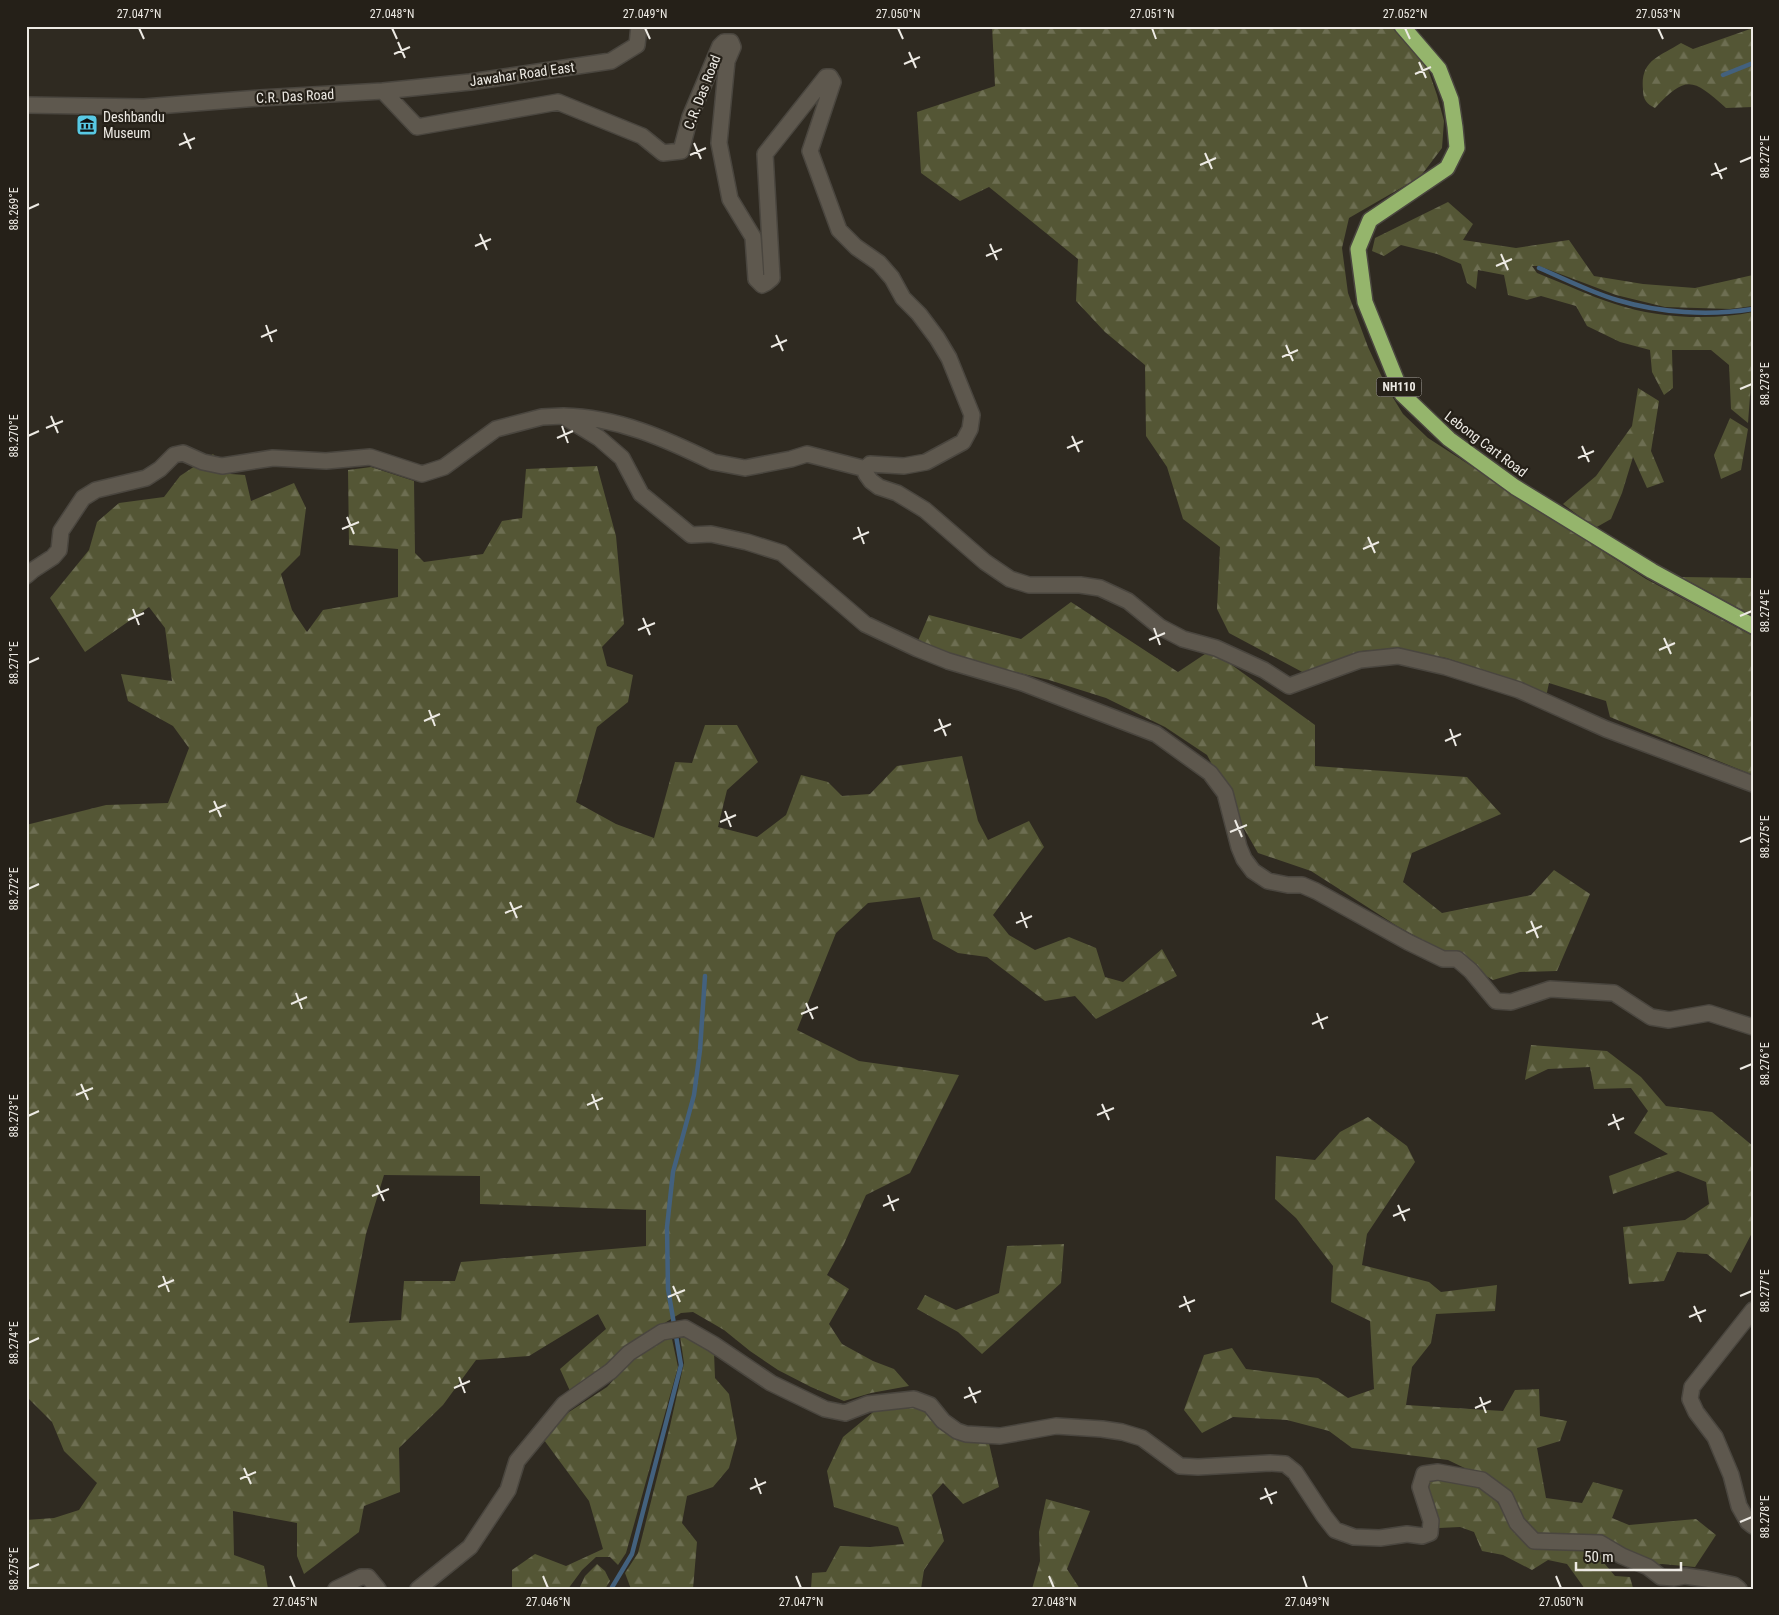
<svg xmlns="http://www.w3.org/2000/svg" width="1779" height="1615" viewBox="0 0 1779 1615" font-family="'Roboto Condensed',sans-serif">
<defs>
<pattern id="forest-firs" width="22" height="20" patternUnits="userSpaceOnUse" patternTransform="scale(1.25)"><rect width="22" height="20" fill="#545635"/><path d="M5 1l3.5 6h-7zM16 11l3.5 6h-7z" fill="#6d6e52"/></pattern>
</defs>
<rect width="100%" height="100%" fill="#2f2a21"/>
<path fill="url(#forest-firs)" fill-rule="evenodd" d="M992,26H1391L1428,69L1437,95L1444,121L1442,148L1420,177L1349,218L1342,248L1348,293L1368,347L1387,388L1403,414L1428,438L1646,579L1753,636V775L1610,717L1606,701L1549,683L1546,697L1517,681L1446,658L1399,649L1361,651L1306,674L1229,633L1217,609L1220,547L1183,519L1167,467L1146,436L1145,365L1105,332L1076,301L1078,259L989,187L960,201L921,173L917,112L995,86Z
M1753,28V107L1726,108C1693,79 1687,74 1655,108C1647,104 1643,100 1643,90C1640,60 1659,57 1681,43L1693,49Z
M1448,202L1473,224L1463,240L1516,248L1569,240L1594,276L1643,284L1695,288L1753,275V306L1730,309L1665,307L1616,295L1539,266H1532L1537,273C1563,283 1589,296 1615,304C1656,318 1711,321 1753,312V357L1748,423L1731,409L1729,365L1711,350H1672L1673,388L1664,395L1652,372L1650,350L1620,342L1587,326L1576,306L1541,296L1527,300L1508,295L1504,275L1478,270L1476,289L1467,283L1461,264L1437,254L1401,245L1384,256L1372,251L1375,238Z
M1638,388L1659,401L1651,451L1664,482L1647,488L1633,457L1622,493L1611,519L1595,528L1563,504L1596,476L1632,426Z
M1730,418L1748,429L1741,470L1721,479L1714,455Z
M213,454L231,474L245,475L251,501L294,483L306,508L300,555L281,574L292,610L307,632L323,610L398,597V549L349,545L348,470L371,467L414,481L415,553L424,562L483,554L502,521L522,518L526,469L597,466L616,536L624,624L602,647L607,666L633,675L628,702L597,727L576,802L616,824L654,838L675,762L692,763L705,725H737L758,762L727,790L718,827L757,837L786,815L801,775L828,782L842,796L870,794L897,766L962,756L978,821L988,840L1029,821L1044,847L993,915L1009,935L1035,950L1069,937L1096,948L1105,977L1123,982L1162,949L1177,976L1096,1019L1075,996L1045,1001L987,957L958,953L933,939L920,897L868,903L836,933L797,1030L859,1061L959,1075L910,1173L866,1195L844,1244L827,1275L849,1289L829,1324L842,1344L873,1361L894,1369L909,1386L871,1393L844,1401L811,1387L778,1370L750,1351L724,1330L693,1312L681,1313L645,1335L570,1391L560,1369L606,1329L598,1314L529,1356L476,1360L443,1405L399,1448L400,1492L364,1506L359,1532L304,1574L297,1556V1523L233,1511L234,1555L264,1566L268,1589H26V1520L54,1518L79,1510L97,1483L64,1451L52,1422L26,1396V825L106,805L168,803L189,748L173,726L128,701L121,674L172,681L165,628L149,607L85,652L50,598L89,550L97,522L119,503L164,497L180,476ZM384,1175L480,1176V1204L646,1210V1246L461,1262L455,1281H404L401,1320L349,1323L366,1234Z
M1681,577L1753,578V616Z
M1071,602L1178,672L1211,650L1315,725V766L1467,777L1501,814L1412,853L1403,882L1442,913L1531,895L1554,870L1590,894L1557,971L1520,972L1493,980L1397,926L1311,871L1258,853L1236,815L1222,783L1207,755L1165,727L1106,698L1049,680L950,657L917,643L929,615L1021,639Z
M1531,1045L1607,1051L1641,1077L1666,1106L1712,1112L1753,1146V1231L1731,1273L1707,1254L1677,1252L1664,1281L1629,1284L1623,1227L1685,1220L1709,1204L1706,1182L1678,1171L1613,1194L1609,1176L1668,1154L1634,1133L1648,1111L1631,1088L1594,1089L1590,1067L1548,1069L1525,1080Z
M1368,1117L1407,1146L1415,1162L1367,1234L1362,1265L1429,1282L1441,1292L1497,1285L1495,1311L1436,1314L1431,1343L1412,1367L1406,1405L1503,1411L1515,1390L1539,1389L1540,1416L1567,1421L1560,1441L1537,1448L1546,1498L1582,1503L1593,1482L1623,1490L1612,1518L1629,1525L1696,1519L1716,1535L1695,1567L1662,1564L1654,1565L1622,1550L1536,1537L1479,1475L1448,1460L1352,1448L1329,1431L1287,1420L1233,1417L1202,1433L1184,1410L1204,1355L1232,1348L1246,1369L1318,1378L1348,1398L1374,1389L1370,1321L1331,1302L1333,1266L1296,1218L1275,1199L1276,1156L1315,1160L1340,1132Z
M1064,1244L1061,1283L982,1354L958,1332L917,1309L925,1295L956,1310L999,1293L1007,1246Z
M688,1334L714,1352L715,1378L729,1394L737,1439L729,1468L713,1487L687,1496L682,1523L697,1542L693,1589H631L625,1573L638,1553L670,1426L684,1363L680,1336Z
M658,1339H672L678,1367L626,1553L618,1565L610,1557H596L582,1570L568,1589H512V1570L535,1554L566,1566L603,1549L589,1501L544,1440L566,1414L607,1387L639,1353Z
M919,1404L988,1439L999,1487L963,1504L943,1483L932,1495L944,1541L924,1570L921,1589H811L812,1573L826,1572L840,1546L870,1547L904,1544L898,1527L834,1507L827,1471L843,1437L878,1408Z
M1433,1479L1476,1485L1493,1496L1517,1530L1598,1549L1604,1563L1615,1576L1630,1577L1633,1588L1585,1589L1567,1564L1548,1560L1532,1570L1503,1555L1482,1551L1474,1532L1460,1527L1439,1528L1426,1484Z
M1046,1499L1090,1511L1067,1569L1080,1589H1032L1040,1561L1039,1532Z
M597,1564L605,1571L610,1581L605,1589H579L585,1576Z"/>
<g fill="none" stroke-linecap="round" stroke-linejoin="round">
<path stroke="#43617e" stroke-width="4.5" d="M1723,75L1753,63
M1539,268C1565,279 1590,292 1617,300C1660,313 1709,316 1753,309
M611,1589L632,1554L681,1365L668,1289L667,1227L673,1172L694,1095L700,1050L705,976"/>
<g stroke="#4a463f" stroke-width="18">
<path id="minor" d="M383,91L470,82L611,61L637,45L639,26
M26,105L144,107L260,98L383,91L417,127L558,102L642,136L663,153L681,151L690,117L720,46L724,42H731L733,47L727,61L719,143L730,199L753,237L756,279L762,285L766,283L772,278L765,154L826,77H830L833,82L810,151L839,230L856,247L879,263L892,278L903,298L919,314L937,338L949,358L972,415L970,429L963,442L926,462L904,466L870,464L866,469V474L871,481L879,487L897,493L925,510L985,562L1010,579L1029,585H1080L1100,588L1128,601L1160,627L1183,639L1216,648L1264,670L1289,686L1360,660L1398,656L1446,667L1519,690L1606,729L1753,784
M564,416C617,417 666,439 713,462L745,468L791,459L807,454L866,469
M26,576L33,570L53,557L59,550L61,531L83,498L96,490L146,478L160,469L174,455L183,453L203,462L222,466L273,458L326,461L370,457L422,474L444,467L496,429L542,417L563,416L599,438L622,458L641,494L691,535L711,534L747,542L782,553L865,624L918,649L948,661L1023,683L1156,734L1210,773L1225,793L1239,847L1244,859L1253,871L1268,881L1288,885H1302L1316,891L1408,942L1443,959H1457L1471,971L1496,1001L1511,1002L1550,989L1614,993L1651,1017L1669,1020L1709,1013L1753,1027
M1753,1310L1692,1387L1690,1399L1696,1412L1715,1437L1731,1475L1739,1506L1748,1522L1753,1526
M336,1589L361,1577H368L378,1589
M418,1589L470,1547L508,1490L517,1461L564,1404L611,1371L629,1353L662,1332L685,1328L713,1344L771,1383L825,1409L845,1413L868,1404L914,1399L930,1405L943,1421L957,1431L966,1434L1000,1436L1056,1426L1102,1429L1122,1432L1142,1438L1180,1466L1198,1467L1270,1463L1285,1464L1295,1472L1324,1516L1335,1530L1354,1537L1380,1538L1407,1534L1422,1536L1430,1533L1431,1521L1420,1487L1424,1474L1438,1472L1482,1480L1505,1497L1517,1523L1534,1541L1600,1543L1622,1556L1648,1567L1661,1577L1674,1578L1685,1576L1706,1579L1734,1585L1739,1589"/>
</g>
<g stroke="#4a463f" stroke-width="18">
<path id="highway" d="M1402,26L1439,69L1451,100L1455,127L1457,148L1447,168L1370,220L1358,249L1365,302L1402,394L1449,439L1515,487L1652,571L1753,626"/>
</g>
<use href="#minor" stroke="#5e584e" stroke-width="15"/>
<use href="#highway" stroke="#95b56c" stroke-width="15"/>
</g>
<path fill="none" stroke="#edeae4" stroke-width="2" d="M139,28L144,39M392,28L397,39M645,28L650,39M898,28L903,39M1152,28L1156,39M1405,28L1410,39M1658,28L1663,39M398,42L405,58M909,52L916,68M394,54L410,47M1419,62L1426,78M904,64L920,57M1415,74L1431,67M184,133L191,149M694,143L701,159M179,145L195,138M1205,153L1212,169M690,155L706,148M1740,162L1752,157M1715,163L1722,179M1200,165L1216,158M1711,175L1727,168M28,209L39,204M480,234L487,250M990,244L997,260M475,246L491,239M1501,254L1508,270M986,256L1002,249M1496,266L1512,259M266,325L272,342M776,335L783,351M261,337L277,330M1286,345L1293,361M771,347L787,340M1282,357L1298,350M1740,389L1752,384M51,416L58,433M562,426L568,443M46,428L63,421M28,436L39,431M1072,436L1079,452M557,438L573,431M1582,446L1589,462M1067,448L1083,441M1578,458L1594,451M347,517L354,534M858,527L864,544M342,529L359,522M1368,537L1375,553M853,539L869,532M1363,549L1379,542M133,609L139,625M1740,616L1752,611M643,618L650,635M128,620L144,613M1154,628L1160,645M638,630L655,623M1664,638L1671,654M1149,640L1165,633M1659,650L1675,643M28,663L39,658M429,710L435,726M939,719L946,736M424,721L440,714M1450,729L1456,746M934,731L951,724M1445,741L1461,734M214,801L221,817M725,811L731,827M209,812L226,805M1235,820L1242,837M720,822L736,815M1230,832L1247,825M1740,842L1752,837M28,889L39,884M510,902L517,918M1021,912L1027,928M505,913L522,906M1531,921L1538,938M1016,923L1032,916M1526,933L1542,926M296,993L302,1009M806,1003L813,1019M291,1004L307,997M1317,1013L1323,1029M801,1014L818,1007M1312,1024L1328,1017M1740,1069L1752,1064M81,1084L88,1100M592,1094L598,1110M76,1095L93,1088M1102,1104L1109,1120M587,1105L603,1098M1613,1114L1619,1130M1097,1115L1114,1108M28,1116L39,1111M1608,1125L1624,1118M377,1185L384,1201M888,1195L894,1211M372,1196L389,1189M1398,1205L1405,1221M883,1206L899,1199M1393,1216L1410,1209M163,1276L169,1292M673,1286L680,1302M158,1287L174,1280M1184,1296L1190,1312M1740,1296L1752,1291M668,1297L685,1290M1694,1306L1701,1322M1179,1307L1195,1300M1689,1317L1706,1310M28,1343L39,1338M459,1377L465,1393M969,1387L976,1403M454,1388L470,1381M1480,1397L1486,1413M964,1398L981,1391M1475,1408L1491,1401M244,1468L251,1484M755,1478L761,1494M240,1479L256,1472M1265,1488L1272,1504M750,1489L766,1482M1260,1499L1277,1492M1740,1522L1752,1517M28,1569L39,1564M290,1576L295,1588M543,1576L548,1588M796,1576L801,1588M1049,1576L1054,1588M1303,1576L1307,1588M1556,1576L1561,1588"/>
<defs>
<g id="museum-square" transform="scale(1.125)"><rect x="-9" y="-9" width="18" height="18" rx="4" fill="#58c9e4" stroke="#252018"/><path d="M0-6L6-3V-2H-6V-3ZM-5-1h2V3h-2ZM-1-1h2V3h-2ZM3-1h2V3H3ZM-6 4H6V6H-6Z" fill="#111"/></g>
</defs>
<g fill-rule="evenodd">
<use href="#museum-square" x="87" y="125"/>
</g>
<g text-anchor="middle" stroke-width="4.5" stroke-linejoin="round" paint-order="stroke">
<rect fill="#252018" stroke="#b1ada7" stroke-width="1" x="1376.5" y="377.5" width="45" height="19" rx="4"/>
<g font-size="12" font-weight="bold" fill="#edeae4">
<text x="1399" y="391">NH110</text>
</g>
<g font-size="14" fill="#edeae4" stroke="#252018">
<text transform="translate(522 74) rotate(-8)" y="5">Jawahar Road East</text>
<text transform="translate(702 92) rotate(-69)" y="5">C.R. Das Road</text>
<text transform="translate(295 96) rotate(-3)" y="5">C.R. Das Road</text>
<text transform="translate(1486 444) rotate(37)" y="5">Lebong Cart Road</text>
</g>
<g font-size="14" fill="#edeae4" stroke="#252018" text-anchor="start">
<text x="103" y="122">Deshbandu<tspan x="103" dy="16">Museum</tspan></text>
</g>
</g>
<rect width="1779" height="1615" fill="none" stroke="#252018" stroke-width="55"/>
<path d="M1576 1562v8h105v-8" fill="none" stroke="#edeae4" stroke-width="2.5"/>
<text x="1584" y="1562" font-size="15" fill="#edeae4" stroke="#252018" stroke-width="4" paint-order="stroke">50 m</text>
<rect x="28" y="28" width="1724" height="1560" fill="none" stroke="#edeae4" stroke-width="2"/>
<g font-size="12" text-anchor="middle" fill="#edeae4">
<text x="139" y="18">27.047°N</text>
<text x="392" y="18">27.048°N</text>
<text x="645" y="18">27.049°N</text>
<text x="898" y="18">27.050°N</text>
<text x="1152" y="18">27.051°N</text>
<text x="1405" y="18">27.052°N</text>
<text x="1658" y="18">27.053°N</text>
<text transform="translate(1765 157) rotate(-90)" y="4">88.272°E</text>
<text transform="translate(14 209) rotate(-90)" y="4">88.269°E</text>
<text transform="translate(1765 384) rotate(-90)" y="4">88.273°E</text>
<text transform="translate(14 436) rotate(-90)" y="4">88.270°E</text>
<text transform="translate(1765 611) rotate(-90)" y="4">88.274°E</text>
<text transform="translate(14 663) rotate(-90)" y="4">88.271°E</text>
<text transform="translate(1765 837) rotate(-90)" y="4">88.275°E</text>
<text transform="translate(14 889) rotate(-90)" y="4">88.272°E</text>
<text transform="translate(1765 1064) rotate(-90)" y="4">88.276°E</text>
<text transform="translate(14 1116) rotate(-90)" y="4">88.273°E</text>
<text transform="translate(1765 1291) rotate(-90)" y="4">88.277°E</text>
<text transform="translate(14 1343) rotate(-90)" y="4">88.274°E</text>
<text transform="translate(1765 1517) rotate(-90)" y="4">88.278°E</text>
<text transform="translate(14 1569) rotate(-90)" y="4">88.275°E</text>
<text x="295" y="1606">27.045°N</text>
<text x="548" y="1606">27.046°N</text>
<text x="801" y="1606">27.047°N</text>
<text x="1054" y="1606">27.048°N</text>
<text x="1307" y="1606">27.049°N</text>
<text x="1561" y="1606">27.050°N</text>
</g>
</svg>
